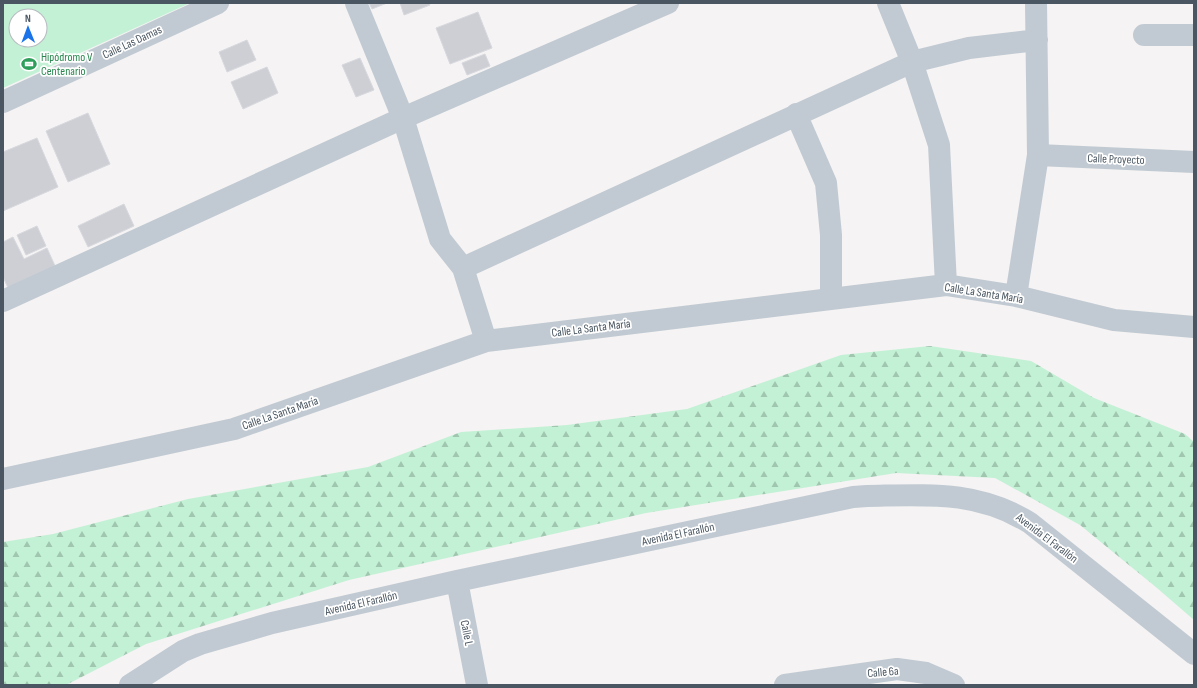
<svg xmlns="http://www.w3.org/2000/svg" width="1197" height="688" viewBox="0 0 1197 688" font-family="'Sofia Sans Condensed',sans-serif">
<defs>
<pattern id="forest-firs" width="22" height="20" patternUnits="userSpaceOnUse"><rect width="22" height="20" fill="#c3f1d5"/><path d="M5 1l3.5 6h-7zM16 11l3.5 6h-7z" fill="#a0c6b0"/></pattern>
</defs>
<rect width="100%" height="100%" fill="#f5f3f3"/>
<path fill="url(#forest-firs)" d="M930,346L1031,361L1094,398L1185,434L1194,442V620L1157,588L1080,525L995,478L896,473L646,513L349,580L146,644L66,685H3V542L53,534L188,499L368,467L461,432L567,425L687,409L841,355Z"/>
<path fill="#c3f1d5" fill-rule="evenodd" d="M3,3H190L3,88ZM16,16H40V40H16Z"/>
<path fill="#cdcfd5" stroke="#d7d9de" d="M369,3H387L372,9Z
M400,3H429L430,5L404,15Z
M478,12L492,48L450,64L436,28Z
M247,40L256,60L227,72L219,52Z
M485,54L490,66L467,75L462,63Z
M360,58L374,90L356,97L342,65Z
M267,67L278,93L243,109L231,82Z
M88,113L110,164L68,182L46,131Z
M37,138L58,187L3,211V152Z
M124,204L134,226L88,247L78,226Z
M37,226L46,246L26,255L17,235Z
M13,237L24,259L47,248L56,268L9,290L3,277V242Z"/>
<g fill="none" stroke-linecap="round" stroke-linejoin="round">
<path stroke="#c1cad2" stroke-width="22" d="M356,3L403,118L440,239L463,268L486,341
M888,3L912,62L939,145L946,285
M1144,35H1194
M3,102L218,3
M796,114L826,183L831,235V298
M1038,155L1194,162
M463,268L912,62L969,48L1037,40
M1016,296L1038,155L1036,3
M3,301L403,118L668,3
M3,479L234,429L486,341L946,285L1016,296L1114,320L1194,327
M457,581L477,685
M130,685L183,651L200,644L272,623L457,581L853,497L867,496C927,495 977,490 1030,523L1194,654
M785,685L897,669L926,673L954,685"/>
</g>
<defs>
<g id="stadium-bare" transform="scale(1.2)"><path d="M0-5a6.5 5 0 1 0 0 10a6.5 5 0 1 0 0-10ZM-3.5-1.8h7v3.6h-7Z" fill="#2e9e5b" stroke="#fff" stroke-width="2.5" paint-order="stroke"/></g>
</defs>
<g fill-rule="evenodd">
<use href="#stadium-bare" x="29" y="64"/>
</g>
<g text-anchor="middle" stroke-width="3.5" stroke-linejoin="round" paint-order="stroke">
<g font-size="12" fill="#4a5661" stroke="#fff">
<text transform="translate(132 42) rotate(-25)" y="4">Calle Las Damas</text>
<text transform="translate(1116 159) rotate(2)" y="4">Calle Proyecto</text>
<text transform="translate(984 293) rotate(9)" y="4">Calle La Santa María</text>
<text transform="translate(591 328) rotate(-7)" y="4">Calle La Santa María</text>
<text transform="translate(280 413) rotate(-19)" y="4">Calle La Santa María</text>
<text transform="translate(678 534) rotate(-12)" y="4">Avenida El Farallón</text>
<text transform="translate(1047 538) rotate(37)" y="4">Avenida El Farallón</text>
<text transform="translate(361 603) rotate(-13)" y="4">Avenida El Farallón</text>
<text transform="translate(467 633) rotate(79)" y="4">Calle L</text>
<text transform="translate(883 672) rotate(-5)" y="4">Calle 6a</text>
</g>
<g font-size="12" fill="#27864d" stroke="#fff" text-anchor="start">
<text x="41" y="61">Hipódromo V<tspan x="41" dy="14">Centenario</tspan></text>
</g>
</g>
<rect width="1197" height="688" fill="none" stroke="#4a5661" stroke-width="8"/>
<g transform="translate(28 28) rotate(359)"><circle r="19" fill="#ffffff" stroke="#b7bbc0"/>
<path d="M0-3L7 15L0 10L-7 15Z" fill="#1a73e8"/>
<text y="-6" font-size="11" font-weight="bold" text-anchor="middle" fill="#4a5661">N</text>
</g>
</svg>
